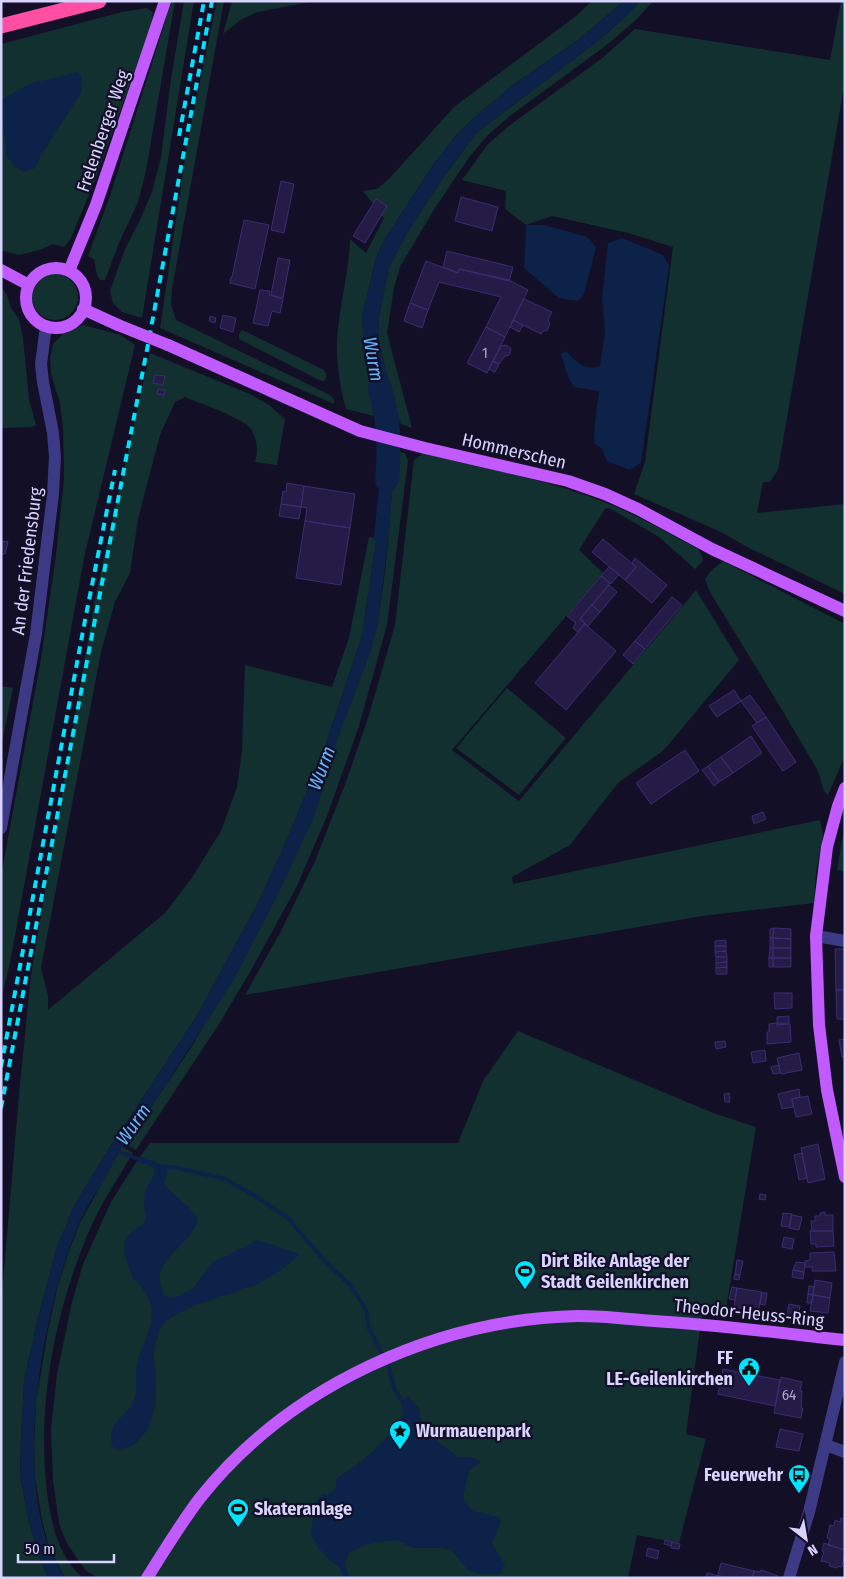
<svg xmlns="http://www.w3.org/2000/svg" width="846" height="1579" viewBox="0 0 846 1579" font-family="'Fira Sans Condensed',sans-serif">
<rect width="100%" height="100%" fill="#130f26"/>
<path fill="#12302f" d="M175,1L146,171L138,202L119,243L105,280H100L97,275L94,259L88,256L110,196L166,19L169,3Z
M184,1H194L142,318L122,312L113,303L110,291L125,249L140,220L152,192L161,157L171,79Z
M217,1H224L172,289L171,304L176,320L330,395L334,399V404L160,328L188,139Z
M232,1H314L258,12L242,19L223,34Z
M592,1H624L578,40L513,85L484,109L456,135L433,165L385,239L376,258L362,317L365,362L382,418L346,409C340,390 336,359 337,340C339,306 349,274 350,239L366,253L384,218L363,191L377,189L389,179L454,107L576,16Z
M640,1H653L637,19L608,44L510,116L489,134L470,156L435,208L400,267L394,288L387,333L412,428L401,424L390,391L379,341V315L389,267L407,233L443,178L476,133L599,40L625,17Z
M841,1H845V81L778,470L770,482H763L757,513L845,504V594L749,548L721,532L634,494L645,462L673,247L628,233L552,216L526,225L505,209L506,191L462,180L488,144L510,125L601,59L635,29L830,60Z
M147,8L153,12L151,26L96,178L70,240L64,247L52,244L43,249L19,255L3,251H1V44L122,12Z
M32 297a23 23 0 1 1 46 0a23 23 0 1 1-46 0Z
M1,287L7,295L11,308L19,319L23,338L29,399L36,425L32,427L1,428Z
M83,325L121,335L135,345L84,558L10,963L1,1000V876L41,659L56,555L64,479L63,429L60,403L51,374L50,358L53,344L63,334Z
M242,330L324,370C326,374 328,377 324,381L319,380L239,339V334Z
M150,353L252,395L269,405L285,419L277,465L255,462C258,451 258,440 251,429C243,418 199,403 185,397L175,402L160,435L138,519L130,573L115,602L101,652L41,968L48,995V1010L165,913L191,879L221,831L237,787L242,751L245,665L332,687L349,638L369,537L374,538L376,542L362,636L325,746L289,835L257,905L195,1019L108,1150L74,1206L57,1247L38,1318L24,1381L21,1440L20,1473L27,1513L37,1551L48,1578H1V1305L20,1084L31,975L95,598Z
M395,451L405,453L408,461L387,625L359,726L327,816L297,886L250,972L221,1021L136,1150L126,1144L192,1046L258,932L279,892L369,655C388,589 389,519 395,451Z
M424,453C488,469 555,481 616,507C644,519 671,535 698,549L702,556L703,561L695,569L659,537L609,508L605,509L579,550L603,573L452,750L519,801L696,590L739,660L664,750L618,783L570,845L512,877L513,884L820,820L823,835L816,873L814,903L702,916L245,995L280,933L315,861L346,782L369,715L395,625L414,460Z
M723,561L845,624V756L828,795L824,791L818,771L782,710L710,592L705,579L710,572Z
M1,686L13,688L1,747Z
M507,688L566,738L519,795L456,748Z
M845,824V871L837,870Z
M518,1031L713,1113L756,1127L725,1315L702,1314L686,1434L706,1439L679,1543L637,1535L628,1578H99L86,1571L66,1542L59,1523L53,1481L51,1429L57,1374L72,1302L83,1264L111,1202L135,1164L150,1143H458L483,1081Z
M122,1146L133,1153C117,1180 99,1206 87,1236C54,1316 37,1406 47,1492C51,1523 58,1557 83,1578H65L49,1547L42,1520L35,1477L34,1446L36,1402L48,1330L58,1285L69,1251L80,1223Z"/>
<path fill="#0c2248" d="M624,1H640L625,17L599,40L476,133L443,178L407,233L389,267L379,315V341L390,391L401,424L382,418L365,362L362,317L376,258L385,239L433,165L456,135L484,109L513,85L578,40Z
M78,72L82,79L81,93L42,154L35,168L24,172L14,166L7,157L1,108L3,99L29,84Z
M526,225H545L587,237L596,247L584,294L578,301L559,298L524,268Z
M622,238L663,255L669,266L641,463L630,470L607,461L602,449L594,443L595,422L599,391L574,387L569,379L561,354L566,351C574,361 587,372 600,366L605,332L602,299L608,243Z
M383,444L395,451L389,532L378,625L369,655L337,741L314,817L279,892L233,981L136,1130L126,1144L119,1149L116,1158C105,1180 89,1201 79,1224C43,1308 16,1461 49,1547C53,1558 60,1568 65,1578H48L37,1551L27,1513L20,1473L21,1440L24,1381L38,1318L57,1247L74,1206L108,1150L195,1019L257,905L289,835L325,746L362,636L376,542L374,538Z
M139,1156C150,1159 161,1163 168,1172L164,1182C171,1196 188,1202 198,1219C197,1226 193,1231 189,1236C180,1247 162,1261 160,1275C159,1282 162,1288 164,1295L169,1297L177,1296L193,1289L211,1263L258,1240L300,1254C288,1265 272,1277 257,1284C236,1294 170,1308 161,1328C158,1335 154,1347 154,1354C153,1359 155,1364 155,1369C157,1398 158,1431 129,1447C122,1450 117,1451 112,1446C107,1417 128,1420 135,1397C138,1386 134,1374 137,1363C143,1340 161,1317 146,1294C142,1288 140,1283 134,1280C131,1272 126,1263 125,1254C121,1226 144,1232 146,1217C146,1214 144,1209 144,1206C143,1193 147,1185 155,1174L153,1167L138,1162Z
M409,1396L414,1403L420,1408L419,1416L438,1442L453,1453L458,1457H470L481,1462L469,1470L463,1497L471,1510L499,1517L501,1521L492,1544L505,1565L500,1574H479L469,1571L451,1550L444,1548H413L396,1540L367,1544L349,1553L345,1563L349,1578H344L339,1566L331,1562L317,1546L311,1534L313,1519L311,1511L312,1506L323,1493L327,1495L335,1490L337,1478C363,1462 389,1440 403,1413L401,1400Z"/>
<g fill="none" stroke-linecap="round" stroke-linejoin="round">
<path stroke="#0c2248" stroke-width="4" d="M115,1150L143,1161
M159,1166L178,1168L225,1179L257,1197L288,1218L322,1258L351,1286L363,1305L367,1313L368,1326L389,1368L394,1388L401,1400"/>
<path stroke="#0c2248" stroke-width="24" d="M380,389C389,421 390,446 387,479"/>
</g>
<path fill="#241b47" stroke="#3b2d73" d="M281,181L294,184L284,233L271,230Z
M461,197L498,207L492,231L455,221Z
M376,199L387,206L365,243L353,236Z
M244,220L269,225L255,289L230,283L231,277H232Z
M447,251L513,267L509,281L459,269L458,273L443,267Z
M278,258L290,260L283,298L271,295Z
M426,261L458,273L459,269L509,280L528,290L505,337L486,327L501,297L439,282L428,310L410,303Z
M260,290L270,291L269,295L283,299L280,313L272,311L268,326L253,323Z
M524,299L552,312L548,320L550,323L547,331H543L541,334L513,320Z
M410,303L428,310L422,328L404,321Z
M223,315L236,318L233,332L220,328Z
M210,316L216,318L215,323L209,321Z
M513,320L523,325L519,332L510,327Z
M486,327L505,337L487,373L467,363Z
M506,345L510,347L511,351L509,355L505,356L499,364L493,361L501,346Z
M493,361L499,364L495,372L489,369Z
M155,375L165,376L163,385L153,383Z
M158,389L165,390L164,395L157,394Z
M287,483L304,486L301,507L281,504L283,491L286,492Z
M304,486L355,494L350,528L305,521L307,508L301,507Z
M281,504L301,507L299,519L279,516Z
M305,521L350,528L341,585L296,578Z
M603,539L636,567L625,580L592,552Z
M1,541L8,542L5,554H1Z
M635,558L667,585L652,603L625,580L636,567L632,563Z
M609,567L619,574L611,584L601,576Z
M601,576L610,583L580,619L585,623L578,632L573,628L576,623L567,616Z
M609,585L617,592L600,612L592,605Z
M672,597L682,605L645,649L635,641Z
M592,605L600,612L588,626L580,619Z
M585,624L616,651L566,710L535,683Z
M635,641L645,649L633,664L623,655Z
M734,690L741,701L717,717L709,706Z
M750,695L766,717L757,723L741,701Z
M766,717L796,762L783,771L752,726Z
M751,736L762,753L733,773L721,757Z
M685,750L699,771L651,804L636,783Z
M721,757L733,773L719,782L708,766Z
M708,766L719,782L714,786L702,770Z
M763,812L766,819L754,824L752,816Z
M774,928L773,938H770V929Z
M774,928L791,929V939L773,938Z
M770,938H773V948H770Z
M773,938L791,939V948H773Z
M726,940V946H715V941Z
M715,946H726V951L715,952Z
M770,948H773V958H769Z
M773,948H791V958H773Z
M835,949H845V990H836Z
M726,951L727,957H716L715,952Z
M716,957H727V962L716,963Z
M769,958H773V967H769Z
M773,958H791V967H773Z
M727,962V967L716,968V963Z
M727,967V974H716V968Z
M836,990H845V1019H837Z
M774,993H792V1008L775,1009Z
M789,1016V1024L777,1025V1017Z
M777,1023L790,1024L791,1042L767,1044V1032H769V1024Z
M845,1039V1057H842L839,1040Z
M725,1041L726,1047L716,1049L715,1042Z
M765,1050L766,1061L753,1063L751,1052Z
M799,1053L802,1070L781,1074L777,1058Z
M779,1065L780,1073L773,1074L771,1067Z
M799,1089L800,1097L792,1099L793,1107L782,1109L778,1094Z
M729,1093L730,1102H725L724,1094Z
M808,1096L812,1114L796,1117L792,1099Z
M818,1144L825,1179L808,1183L801,1148Z
M802,1153L807,1178L799,1180L794,1155Z
M760,1194L766,1195L765,1200L759,1199Z
M825,1212V1215H833V1231H812L811,1221H815V1216H820V1213Z
M783,1213L792,1214L789,1227L781,1226Z
M792,1215L802,1217L799,1230L789,1228Z
M810,1231H833L834,1246L816,1247V1244H811Z
M784,1237L794,1239L792,1249L782,1247Z
M834,1252L836,1271H812L813,1267H805V1261L810,1260V1253Z
M737,1260L743,1261L740,1275L735,1274Z
M796,1262L805,1263L804,1272L793,1270Z
M793,1270L804,1272L803,1279L792,1277Z
M735,1274L740,1275L739,1280L734,1279Z
M815,1280L832,1283L830,1298L813,1295Z
M809,1286L814,1287L813,1295L808,1294Z
M732,1287L737,1288L735,1300L729,1299Z
M737,1288L762,1292L758,1312L734,1307Z
M762,1293H767L765,1305L760,1304Z
M808,1294L813,1295L812,1303H807Z
M813,1295L830,1298L828,1313L810,1311Z
M789,1304L800,1306L798,1318L787,1316Z
M723,1369L780,1380L775,1406L718,1394Z
M781,1377L802,1382L800,1391H802L801,1408H803L801,1418L774,1413Z
M780,1429L803,1434L799,1451L776,1447Z
M841,1518L845,1519V1550L828,1545L830,1539L827,1538L830,1525L834,1526L835,1520L840,1522Z
M665,1540L672,1542L671,1546L664,1544Z
M672,1542L680,1544L679,1549L671,1548Z
M824,1543L845,1550L842,1567L838,1566L837,1568L829,1566L830,1563L821,1561L824,1552L822,1551Z
M648,1548L659,1551L657,1559L646,1556Z
M721,1563L754,1571L753,1575L752,1578H726L718,1575Z
M761,1570L778,1576L777,1578H752L754,1571L760,1572Z
M707,1573L719,1576L718,1578H706Z"/>
<g fill="none" stroke-linecap="round" stroke-linejoin="round">
<path stroke="#3d3a85" stroke-width="12" d="M1,828L36,634L53,494L55,457L53,433L43,382L41,364L46,326
M816,936L845,941
M826,1445L845,1452
M789,1578L809,1512L845,1362"/>
<path stroke="#c25bff" stroke-width="12" d="M26 298a30 30 0 1 1 60 0a30 30 0 1 1-60 0Z
M1,270L29,285
M69,271L96,205L165,1
M83,309L118,325
M168,345L360,431L425,448L568,481L605,494L638,509L712,549L845,611
M845,788L838,806L827,847L816,936L819,1025L827,1090L845,1177
M147,1578C164,1551 181,1523 200,1498C289,1386 436,1319 578,1316C603,1316 629,1319 654,1321C718,1325 781,1333 845,1340"/>
<path stroke="#ff4fa3" stroke-width="15" d="M1,26L99,1"/>
<path stroke="#00e5ff" stroke-width="4" stroke-dasharray="8 6" stroke-linecap="butt" d="M179,136L204,1
M1,1067L86,615L115,470
M1,1108L149,339L212,1"/>
<path stroke="#c25bff" stroke-width="12" d="M118,325L168,345"/>
</g>
<defs>
<g id="stadium-pin" transform="scale(1.125)"><path d="M0 17L-7.5 6A9.5 9.5 0 1 1 7.5 6Z" fill="#00e5ff" stroke="#130f26"/><path d="M0-5a6.5 5 0 1 0 0 10a6.5 5 0 1 0 0-10ZM-3.5-1.8h7v3.6h-7Z" fill="#111"/></g>
<g id="civic-pin" transform="scale(1.125)"><path d="M0 17L-7.5 6A9.5 9.5 0 1 1 7.5 6Z" fill="#00e5ff" stroke="#130f26"/><path d="M-.6-6.5H3V-4.5H.6V-3L4-1V1h2V6H-6V1h2V-1L-.6-3ZM-1.2 2.5V6h2.4V2.5Z" fill="#111"/></g>
<g id="sight-pin" transform="scale(1.125)"><path d="M0 17L-7.5 6A9.5 9.5 0 1 1 7.5 6Z" fill="#00e5ff" stroke="#130f26"/><path d="M0-6L1.8-2.2L6-1.7L2.9 1.2L3.7 5.4L0 3.3L-3.7 5.4L-2.9 1.2L-6-1.7L-1.8-2.2Z" fill="#111"/></g>
<g id="bus-pin" transform="scale(1.125)"><path d="M0 17L-7.5 6A9.5 9.5 0 1 1 7.5 6Z" fill="#00e5ff" stroke="#130f26"/><path d="M-5-6H5V4H4V6H2V4H-2V6H-4V4H-5ZM-3.5-4V0h7V-4ZM-3.5 1.2v1.5H-2V1.2ZM2 1.2v1.5H3.5V1.2Z" fill="#111"/></g>
</defs>
<g fill-rule="evenodd">
<use href="#stadium-pin" x="525" y="1271"/>
<use href="#civic-pin" x="749" y="1368"/>
<use href="#sight-pin" x="400" y="1431"/>
<use href="#bus-pin" x="799" y="1475"/>
<use href="#stadium-pin" x="238" y="1509"/>
</g>
<g text-anchor="middle" stroke-width="4.5" stroke-linejoin="round" paint-order="stroke">
<g font-size="15" fill="#aca6d1">
<text x="485" y="358">1</text>
<text x="789" y="1400">64</text>
</g>
<g font-size="18" fill="#d9d4ff" stroke="#130f26">
<text transform="translate(103 131) rotate(-71)" y="6">Frelenberger Weg</text>
<text transform="translate(514 451) rotate(13)" y="6">Hommerschen</text>
<text transform="translate(27 561) rotate(-83)" y="6">An der Friedensburg</text>
<text transform="translate(749 1313) rotate(6)" y="6">Theodor-Heuss-Ring</text>
</g>
<g font-size="18" font-weight="bold" fill="#d9d4ff" stroke="#130f26" text-anchor="start">
<text x="541" y="1267">Dirt Bike Anlage der<tspan x="541" dy="21">Stadt Geilenkirchen</tspan></text>
<text x="733" y="1364" text-anchor="end">FF<tspan x="733" dy="21">LE-Geilenkirchen</tspan></text>
<text x="416" y="1437">Wurmauenpark</text>
<text x="783" y="1481" text-anchor="end">Feuerwehr</text>
<text x="254" y="1515">Skateranlage</text>
</g>
<g font-size="19" font-style="italic" fill="#62b6ff" stroke="#130f26">
<text transform="translate(374 359) rotate(80)" y="7">Wurm</text>
<text transform="translate(321 768) rotate(-69)" y="7">Wurm</text>
<text transform="translate(133 1124) rotate(-55)" y="7">Wurm</text>
</g>
</g>
<rect width="846" height="1579" fill="none" stroke="#d9d4ff" stroke-width="5"/>
<g transform="translate(806 1539) rotate(149)" stroke="#130f26" stroke-width="4" paint-order="stroke">
<path d="M0-4L9 19L0 12L-9 19Z" fill="#d9d4ff"/>
<text y="-8" font-size="14" font-weight="bold" text-anchor="middle" fill="#d9d4ff">N</text>
</g>
<path d="M18 1554v8h96v-8" fill="none" stroke="#d9d4ff" stroke-width="2.5"/>
<text x="25" y="1554" font-size="15" fill="#d9d4ff" stroke="#130f26" stroke-width="4" paint-order="stroke">50 m</text>
</svg>
